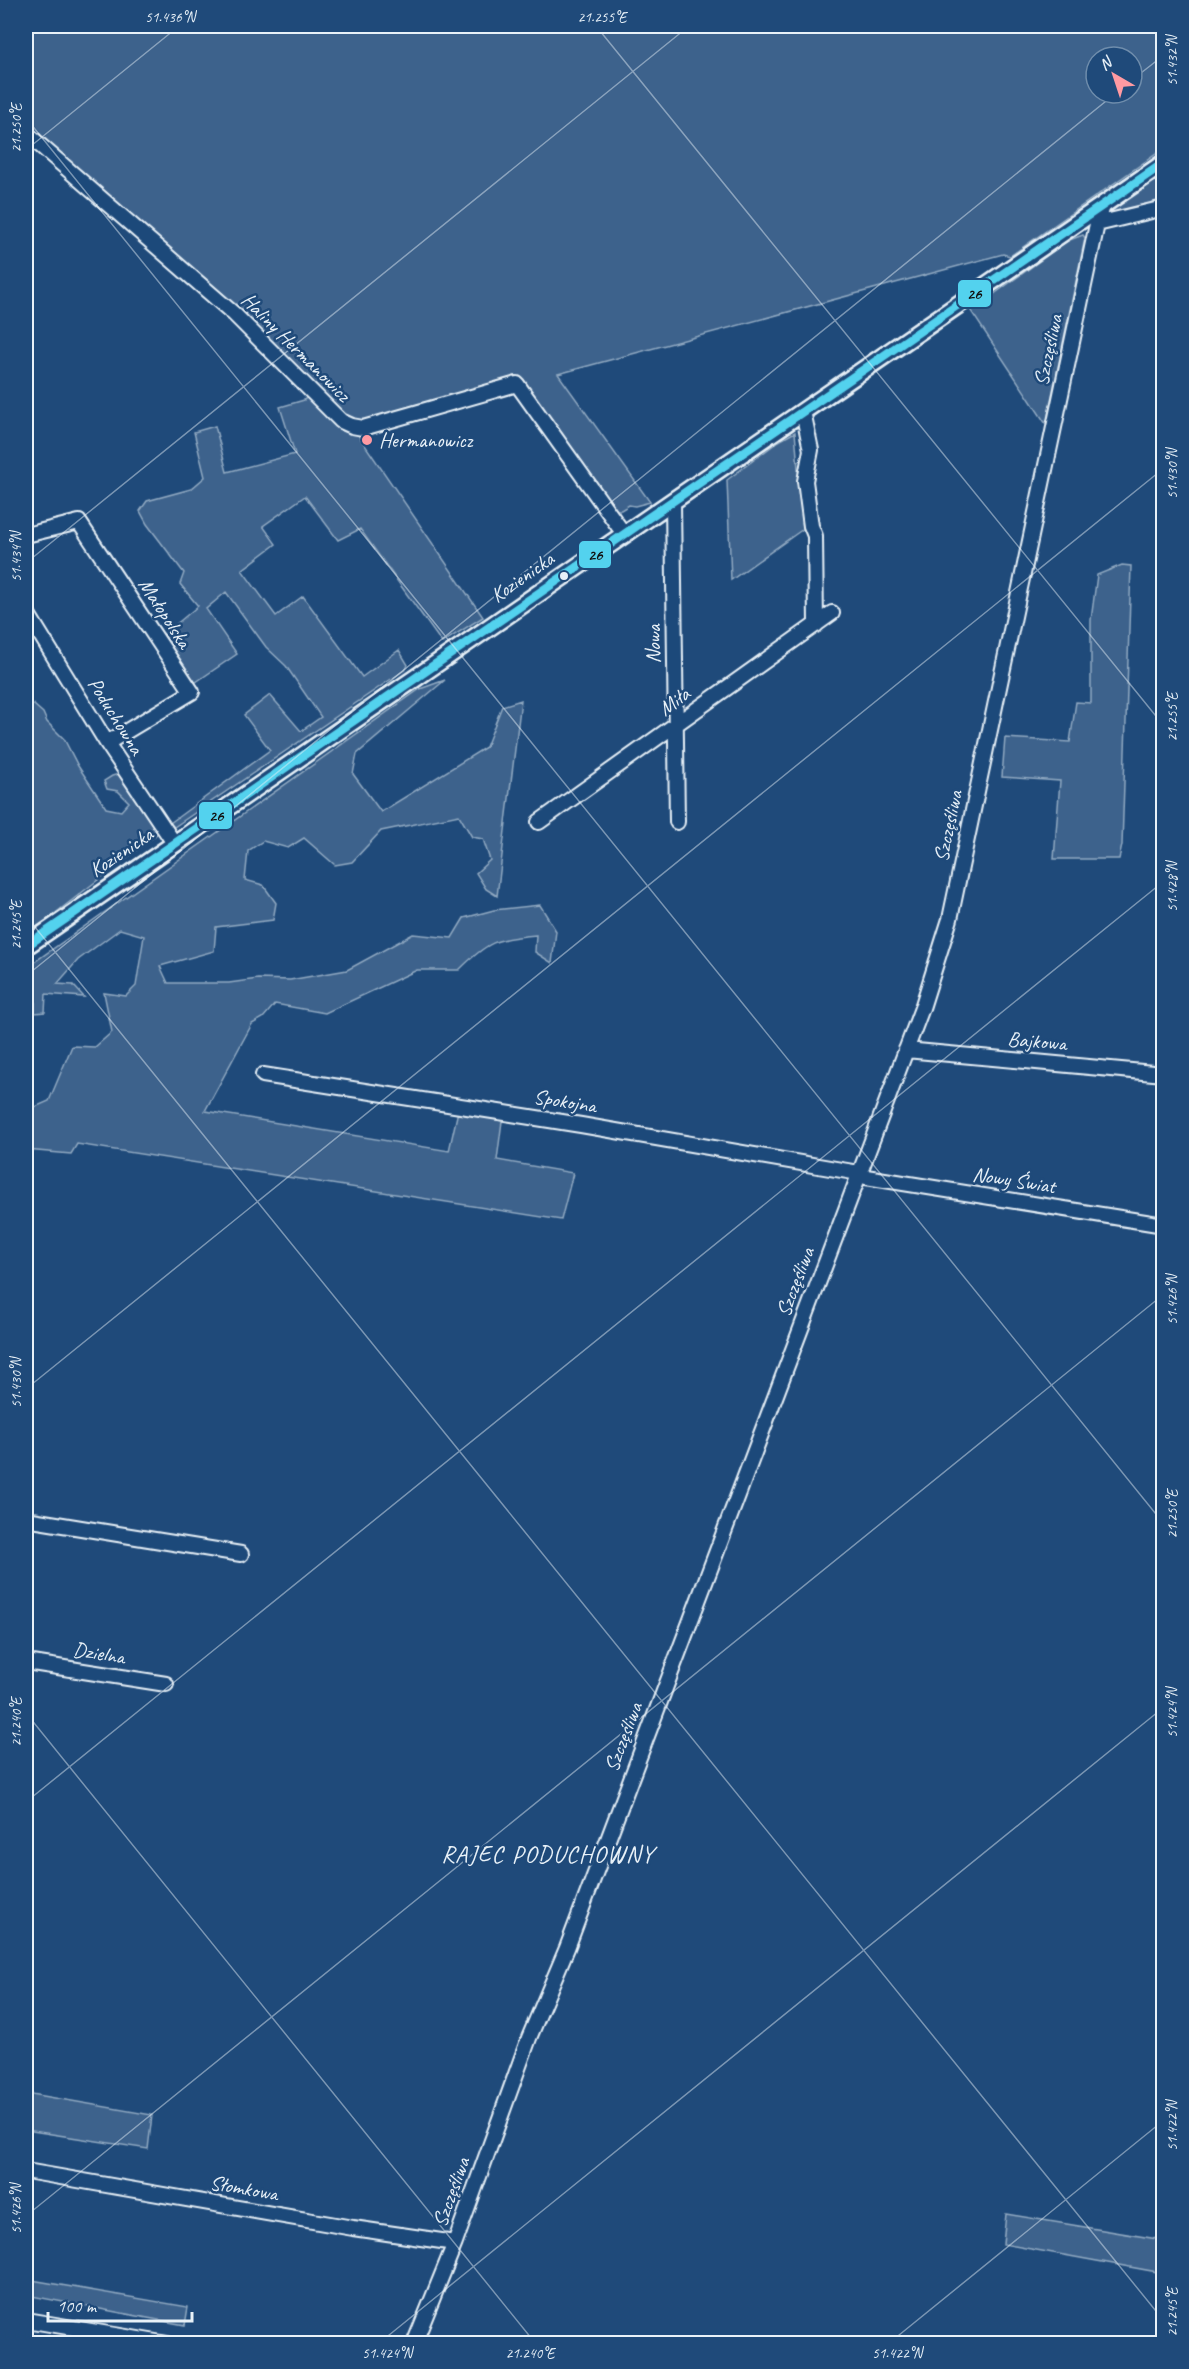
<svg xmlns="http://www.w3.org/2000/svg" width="1189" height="2369" viewBox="0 0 1189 2369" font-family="Caveat,sans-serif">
<rect width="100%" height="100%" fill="#1f4a7a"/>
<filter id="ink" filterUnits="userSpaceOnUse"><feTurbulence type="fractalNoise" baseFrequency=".0167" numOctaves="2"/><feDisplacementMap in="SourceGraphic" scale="12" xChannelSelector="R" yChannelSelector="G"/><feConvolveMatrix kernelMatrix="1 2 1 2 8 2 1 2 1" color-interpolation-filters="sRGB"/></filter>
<g filter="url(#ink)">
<path fill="#3c628c" stroke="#92aac2" stroke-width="1.5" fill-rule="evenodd" d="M26,26H1163V149L1010,256L1003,254L558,374L650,502L635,506L629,505L621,510H611L517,387L356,432L483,617L442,643L360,529L338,540L305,496L263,526L276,544L242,570L276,616L303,596L362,677L399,650L408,665L406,669L174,827L170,823L270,750L244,715L270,695L301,731L321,717L286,666L266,647L226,592L206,609L237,654L193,684L161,637L198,606L180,584L184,573L147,524L140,511L147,501L191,489L205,477L194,432L215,426L227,472L295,454L280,407L304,400L312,392L26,131ZM1096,57H1132V93H1096Z
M1163,175V203L1102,221L1103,214Z
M1083,235L1085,238L1046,424L971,311L1067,241Z
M795,432L803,529L731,580L727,480L779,441Z
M1122,565L1131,566L1122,845L1119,859H1054L1060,781L1002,777L1005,738L1070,742L1076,702L1091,703V620L1097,575Z
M445,680L357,754L353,774L381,812L486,747L502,706L521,700L497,896L486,889L476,873L490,860L483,839L472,837L459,815L381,831L352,862L335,865L304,838L288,848L263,841L248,851L245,880L263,885L276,903L273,920L216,927L214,951L160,966L168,983H229L258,979L290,980L347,970L413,934L452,938L464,918L494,910L540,905L556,931L552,963L535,952L536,935C496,938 487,942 459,970H417L325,1013L275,1004L263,1018L252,1024L205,1111L449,1151L458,1111L502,1121L497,1160L573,1173L561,1220L77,1144L71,1154L26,1150V1111L49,1101L72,1046L95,1047L112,1032L104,993L126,996L136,986L144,936L120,929L78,960L57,984L73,985L84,997L46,994L45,1012L35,1013V987H26V968L420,689Z
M26,698L43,713L47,722L64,739L78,766L106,808L121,811L129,802L118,791L107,789L104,781L112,776L119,774L124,777L158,833L26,936Z
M26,2093L152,2115L148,2149L26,2130Z
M1006,2214L1163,2240V2273L1003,2244Z
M26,2279L188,2307L185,2325L26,2295Z"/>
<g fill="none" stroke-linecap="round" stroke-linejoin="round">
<g stroke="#e8f1f8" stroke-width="18">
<path id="minor" d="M26,133L234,314L341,421L352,426L363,428L517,384L624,534
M1097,224L1164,208
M803,411L811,450L805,481L811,526L815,536L816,625
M673,501L677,822
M26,535L79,522L192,692L107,743
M26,611L107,743L174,843
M539,822L832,613
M906,1050L1164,1074
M263,1075L581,1125L859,1173L866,1177L1164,1225
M26,1519L241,1554
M26,1662L166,1684
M26,2171L353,2228L455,2243
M26,2320L168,2344
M414,2344L455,2243L529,2038L567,1948L922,1008L950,919L1097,224L1104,203"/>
</g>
<g stroke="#e8f1f8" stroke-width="21">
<path id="major" d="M26,946L1164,163"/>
</g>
<use href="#minor" stroke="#1f4a7a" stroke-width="14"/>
<use href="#major" stroke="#1f4a7a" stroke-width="16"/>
<g stroke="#1f4a7a" stroke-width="14">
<path id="bus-1" d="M26,946L1164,163"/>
</g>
<use href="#bus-1" stroke="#53d2ee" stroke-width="9"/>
</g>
</g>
<path fill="none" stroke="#e8f1f8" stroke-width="1.5" stroke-opacity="0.45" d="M596,26L1164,726M1132,80L1164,55M26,118L1164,1524M26,150L179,26M26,563L689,26M26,916L1164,2321M26,976L1116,93M26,1389L1164,468M26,1713L536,2344M26,1802L1164,881M26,2216L1164,1294M378,2344L1164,1707M888,2344L1164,2120"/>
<circle fill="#ff9aa2" stroke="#1f4a7a" stroke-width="2" cx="367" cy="440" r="6"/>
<circle fill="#e8f1f8" stroke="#1f4a7a" stroke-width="2" cx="564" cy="576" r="5"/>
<g text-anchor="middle" stroke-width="5" stroke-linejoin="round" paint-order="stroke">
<g font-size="21" fill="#e8f1f8" stroke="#1f4a7a">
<text transform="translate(296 347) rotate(45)" y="7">Haliny Hermanowicz</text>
<text transform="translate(1048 350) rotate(-78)" y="7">Szczęśliwa</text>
<text transform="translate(522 577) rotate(-35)" y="7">Kozienicka</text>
<text transform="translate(165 613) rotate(57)" y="7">Małopolska</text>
<text transform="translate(653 644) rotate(-90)" y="7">Nowa</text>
<text transform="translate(674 701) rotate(-36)" y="7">Miła</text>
<text transform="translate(116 716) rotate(58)" y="7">Poduchowna</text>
<text transform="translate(948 826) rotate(-78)" y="7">Szczęśliwa</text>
<text transform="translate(121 852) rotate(-34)" y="7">Kozienicka</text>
<text transform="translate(1037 1041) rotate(5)" y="7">Bajkowa</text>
<text transform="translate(565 1101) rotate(9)" y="7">Spokojna</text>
<text transform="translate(1014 1180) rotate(9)" y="7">Nowy Świat</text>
<text transform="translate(795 1282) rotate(-69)" y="7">Szczęśliwa</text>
<text transform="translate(99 1653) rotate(9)" y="7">Dzielna</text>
<text transform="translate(623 1737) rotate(-69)" y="7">Szczęśliwa</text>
<text transform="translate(244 2188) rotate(10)" y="7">Słomkowa</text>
<text transform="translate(451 2192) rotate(-70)" y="7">Szczęśliwa</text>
</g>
<g font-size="21" fill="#e8f1f8" stroke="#1f4a7a" text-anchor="start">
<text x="379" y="447">Hermanowicz</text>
</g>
<g font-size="24" letter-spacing="1.5" fill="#e8f1f8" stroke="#1f4a7a">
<text x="548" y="1862">RAJEC PODUCHOWNY</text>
</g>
</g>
<g stroke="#1f4a7a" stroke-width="2">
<rect x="957" y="279" width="35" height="29" rx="6" fill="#53d2ee"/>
<rect x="578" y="540" width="34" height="29" rx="6" fill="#53d2ee"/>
<rect x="198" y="801" width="35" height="29" rx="6" fill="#53d2ee"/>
</g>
<g font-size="16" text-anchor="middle" font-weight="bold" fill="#111">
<text x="974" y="299">26</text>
<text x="595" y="560">26</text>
<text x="216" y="821">26</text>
</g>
<rect width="1189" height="2369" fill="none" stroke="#1f4a7a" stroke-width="66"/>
<g transform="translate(1114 75) rotate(321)"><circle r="28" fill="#1f4a7a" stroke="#6f8dac" stroke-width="1.5"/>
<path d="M0-4.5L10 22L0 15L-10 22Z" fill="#ff9aa2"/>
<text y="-9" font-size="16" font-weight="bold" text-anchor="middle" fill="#e8f1f8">N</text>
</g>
<path d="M48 2312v9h144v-9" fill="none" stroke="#e8f1f8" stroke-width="3"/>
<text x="57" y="2312" font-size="18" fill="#e8f1f8" stroke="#1f4a7a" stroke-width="4.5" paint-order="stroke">100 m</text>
<rect x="33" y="33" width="1123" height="2303" fill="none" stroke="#e8f1f8" stroke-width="2"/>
<g font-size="15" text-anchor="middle" fill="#e8f1f8">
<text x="170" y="22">51.436°N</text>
<text x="602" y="22">21.255°E</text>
<text transform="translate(1172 61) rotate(-90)" y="5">51.432°N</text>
<text transform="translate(16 128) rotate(-90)" y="5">21.250°E</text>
<text transform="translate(1172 474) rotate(-90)" y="5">51.430°N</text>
<text transform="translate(16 557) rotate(-90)" y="5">51.434°N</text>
<text transform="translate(1172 717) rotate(-90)" y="5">21.255°E</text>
<text transform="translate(1172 887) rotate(-90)" y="5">51.428°N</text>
<text transform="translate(16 925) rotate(-90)" y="5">21.245°E</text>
<text transform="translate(1172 1300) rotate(-90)" y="5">51.426°N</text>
<text transform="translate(16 1383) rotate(-90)" y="5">51.430°N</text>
<text transform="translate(1172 1514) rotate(-90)" y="5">21.250°E</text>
<text transform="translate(1172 1713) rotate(-90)" y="5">51.424°N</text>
<text transform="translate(16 1722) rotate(-90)" y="5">21.240°E</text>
<text transform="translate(1172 2126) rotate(-90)" y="5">51.422°N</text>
<text transform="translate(16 2209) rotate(-90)" y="5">51.426°N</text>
<text transform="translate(1172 2312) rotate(-90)" y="5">21.245°E</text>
<text x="387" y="2358">51.424°N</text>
<text x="530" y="2358">21.240°E</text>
<text x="897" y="2358">51.422°N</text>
</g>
</svg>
